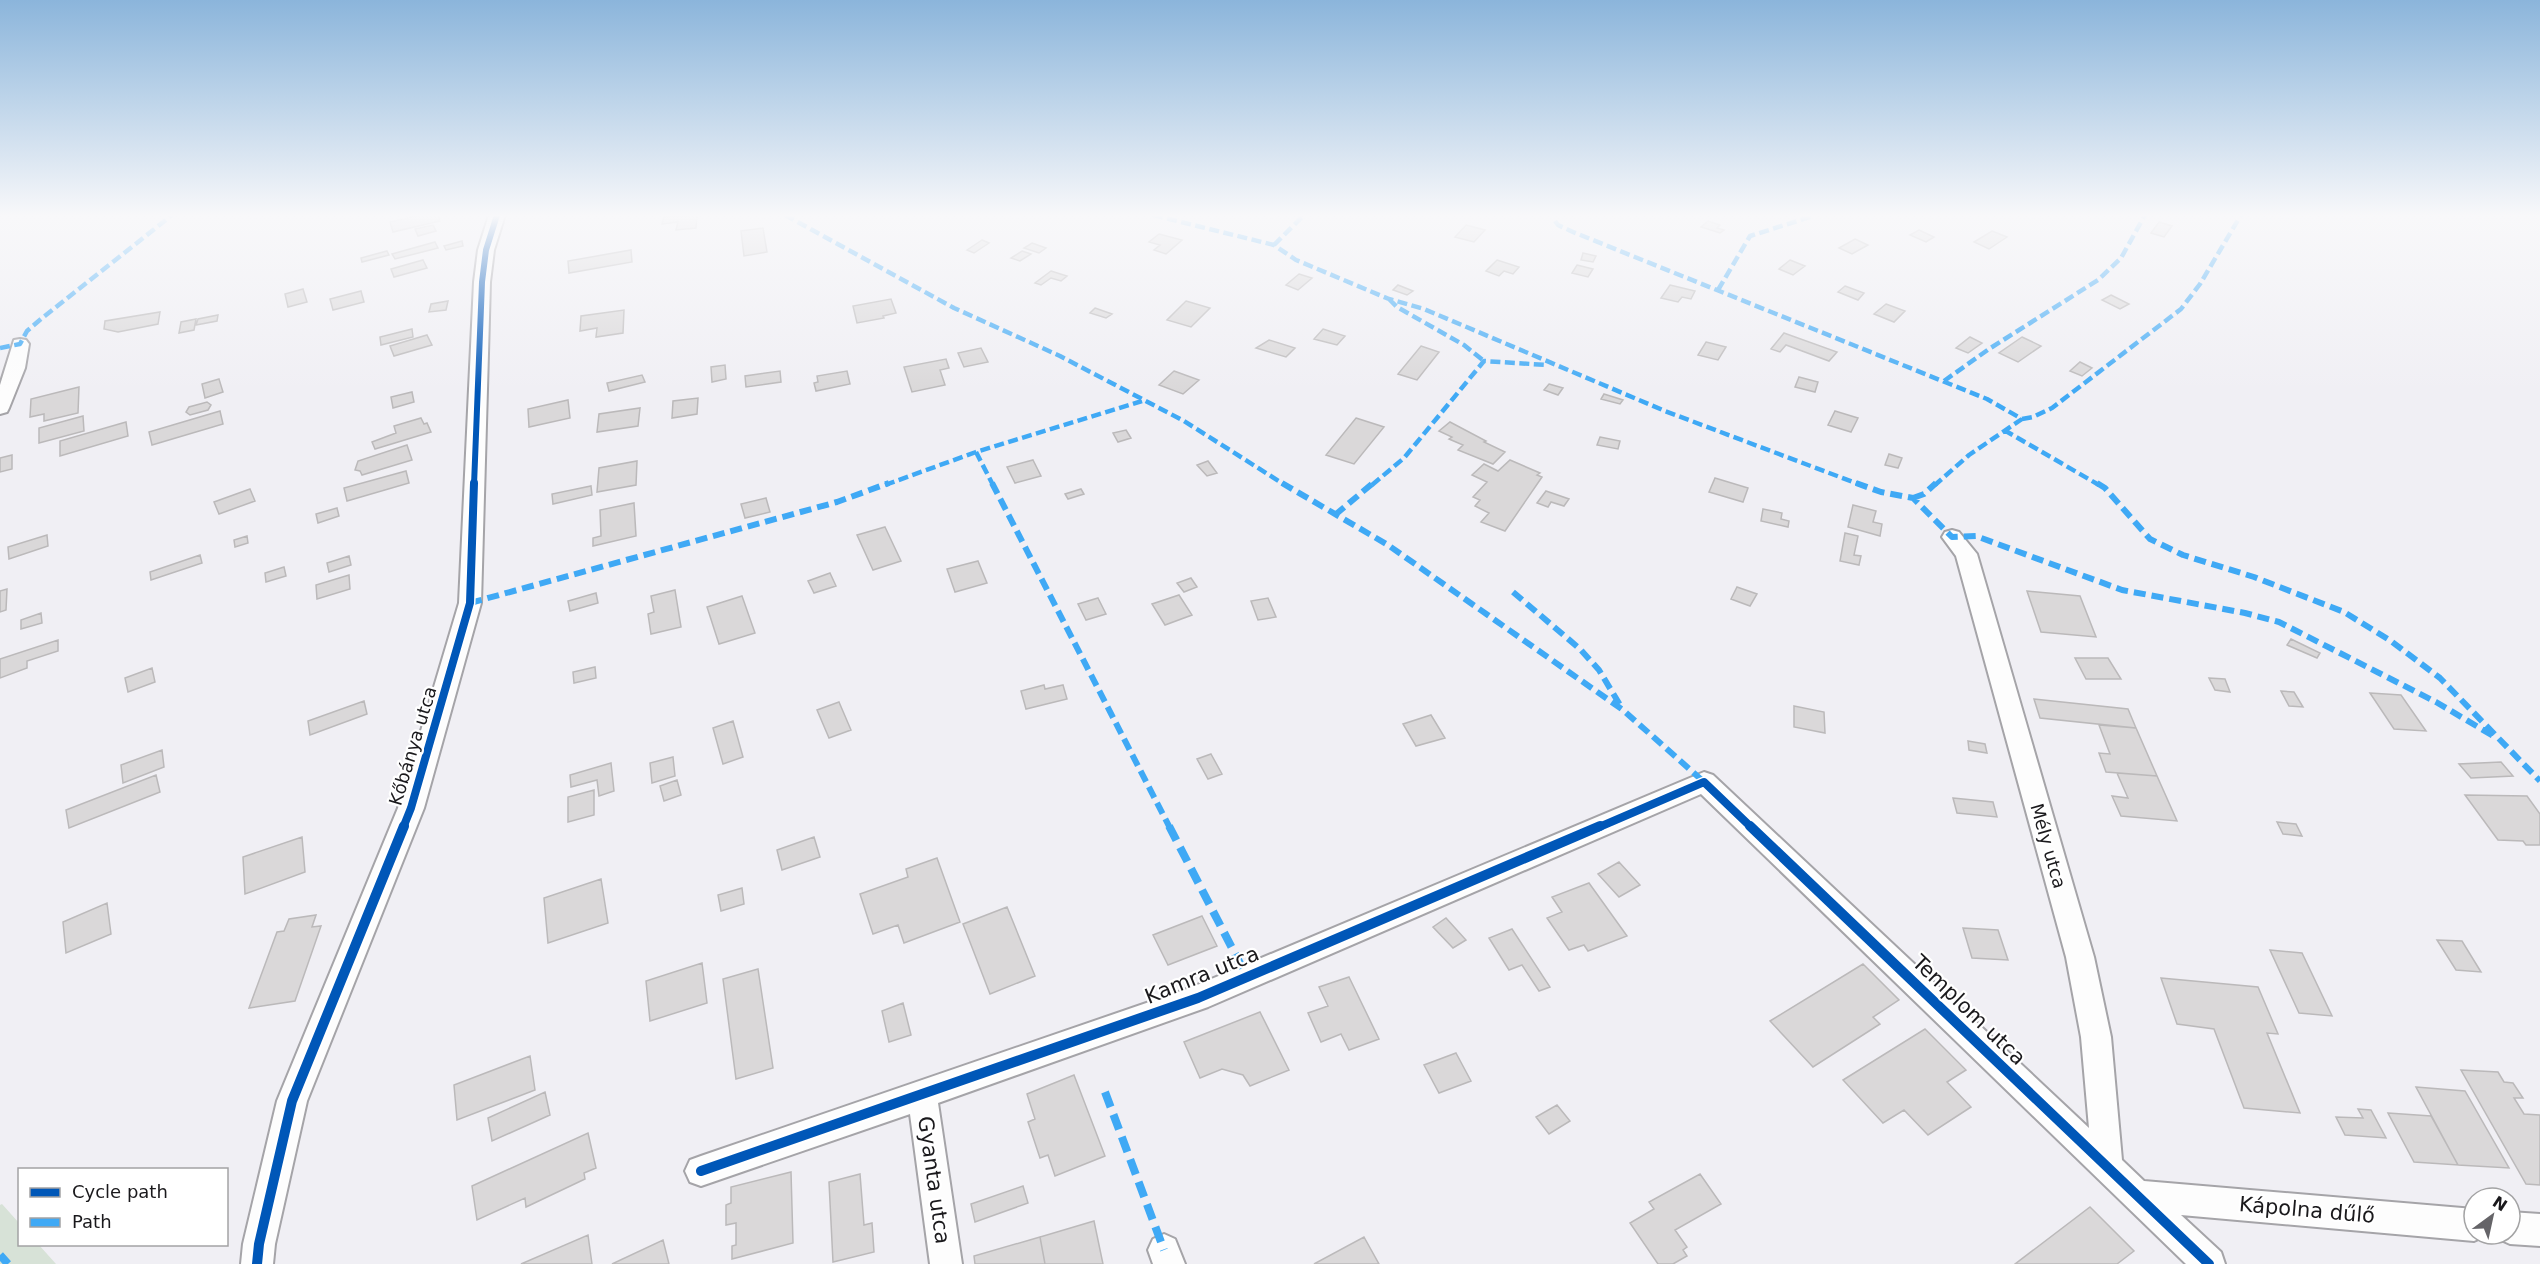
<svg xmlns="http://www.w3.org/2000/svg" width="2540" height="1264" viewBox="0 0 2540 1264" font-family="'DejaVu Sans',sans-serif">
<rect width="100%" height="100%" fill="#f0eff4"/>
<path fill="#d7e2d7" d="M2,1204L19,1223L20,1244L39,1245L56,1264H0V1205Z"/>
<path fill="#dad8d9" stroke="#bbb9ba" stroke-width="1.5" d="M421,215H438L440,221L393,232L390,222Z
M697,215L696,228L676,230L678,222L662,224L664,217Z
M1708,221L1720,225L1717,228L1724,230L1720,233L1701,227Z
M2159,222L2172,226L2164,237L2151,233Z
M433,225L436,231L418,236L415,229Z
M1466,225L1485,230L1474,242L1455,237Z
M763,228L767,252L744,256L741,231Z
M1919,230L1934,237L1926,242L1910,235Z
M1992,231L2007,237L1989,249L1974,242Z
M1159,234L1182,240L1166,254L1154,250L1160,245L1149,242Z
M1855,239L1868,245L1852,254L1839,248Z
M982,240L989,243L974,253L967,250Z
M462,241L463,246L446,250L444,246Z
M435,242L438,248L395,259L392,254Z
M1032,243L1046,248L1039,253L1024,248Z
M631,250L632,262L569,273L568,261Z
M387,251L389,255L362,262L361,258Z
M1022,251L1031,254L1020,261L1011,258Z
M1583,253L1596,256L1593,262L1581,260Z
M423,260L427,268L394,277L391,269Z
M1497,260L1519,267L1513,274L1504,271L1499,276L1486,271Z
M1790,260L1805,266L1793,275L1779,269Z
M1577,265L1593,269L1588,277L1572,273Z
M1051,271L1067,276L1061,281L1051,278L1041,285L1035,283Z
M1299,274L1312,278L1298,290L1286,285Z
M1398,285L1413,291L1407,295L1393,290Z
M1670,285L1695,291L1691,299L1682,297L1678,302L1661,298Z
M1845,286L1864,293L1858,300L1838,292Z
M303,289L307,302L288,307L285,294Z
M361,291L364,302L333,310L330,299Z
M2111,295L2129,304L2120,309L2102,300Z
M891,299L896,313L883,316L884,318L857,323L853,306Z
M448,301L446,310L429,312L431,304Z
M1186,301L1210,308L1191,327L1167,320Z
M1886,304L1905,311L1894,322L1874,314Z
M1095,308L1112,314L1106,318L1090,313Z
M624,310L623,333L596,337L597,328L580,331L581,316Z
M160,312L158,324L118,332L104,329L105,321Z
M218,315L217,321L196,325L198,319Z
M196,319L194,330L179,333L181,322Z
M412,329L413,337L381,345L380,337Z
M1323,329L1345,336L1337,345L1314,339Z
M1784,333L1837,352L1829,361L1786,345L1780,352L1771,349Z
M427,335L432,345L394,356L390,346Z
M1970,337L1982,343L1968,353L1956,348Z
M2022,337L2041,346L2018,362L1999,353Z
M1269,340L1295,348L1286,357L1256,348Z
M1706,342L1726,347L1718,360L1698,355Z
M1421,346L1439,352L1417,380L1398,374Z
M981,348L988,362L964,367L958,353Z
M946,359L949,368L940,370L945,385L912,392L904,367Z
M2080,362L2092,368L2082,376L2070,371Z
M725,365L726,379L712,382L711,367Z
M780,371L781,382L746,387L745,376Z
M847,371L850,384L816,391L814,383L818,382L817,376Z
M1174,371L1199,380L1183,394L1159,385Z
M642,375L645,382L609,391L607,383Z
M1799,377L1818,382L1815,392L1795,387Z
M219,379L223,392L205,398L202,384Z
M1549,384L1563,388L1558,395L1544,390Z
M79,387L78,413L44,421V414L30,417L31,399Z
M412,392L414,402L393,408L391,397Z
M1604,394L1623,400L1620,404L1601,399Z
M698,398L697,414L672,418L673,401Z
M568,400L570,418L529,427L528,409Z
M207,402L211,405L208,410L190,415L186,412L189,407Z
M640,408L638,426L597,432L599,414Z
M220,411L223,424L152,445L149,432Z
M1835,411L1858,418L1851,432L1828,425Z
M83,416L84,431L39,443V428Z
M421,418L424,424L427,423L431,432L375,449L372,442L396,433L394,426Z
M1356,418L1384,427L1354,464L1326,455Z
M126,422L128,436L60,456V441Z
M1450,422L1486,441L1484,442L1505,452L1493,464L1458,450L1463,445L1449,439L1452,437L1439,431Z
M1126,430L1131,438L1118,442L1113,433Z
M1600,437L1620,441L1618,449L1597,445Z
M407,445L412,460L362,475L360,471L355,470L358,461Z
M1889,454L1902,458L1898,468L1885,465Z
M12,455V469L0,472V458Z
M1033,460L1041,476L1015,483L1007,467Z
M1510,460L1540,473L1537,475L1542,477L1505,531L1481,522L1489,513L1475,506L1480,500L1473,497L1487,482L1472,475L1484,464L1498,471Z
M637,461L636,485L597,492L599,468Z
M1208,461L1217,473L1207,476L1197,465Z
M406,471L409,483L347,501L344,488Z
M1715,478L1748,488L1743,502L1709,492Z
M591,486L592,495L553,504L552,494Z
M250,489L255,501L219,514L214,502Z
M1081,489L1084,494L1068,499L1065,494Z
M1546,491L1569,499L1564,506L1551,502L1548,507L1537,503Z
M766,498L770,512L745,518L741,504Z
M634,503L636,536L593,546V538L601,536L600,510Z
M1853,505L1876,511L1873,522L1882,524L1880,536L1848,527Z
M337,508L339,516L318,523L316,514Z
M1763,509L1782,513L1781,519L1789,521L1788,527L1761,521Z
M885,527L901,561L873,570L857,535Z
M1845,533L1858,536L1854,555L1861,556L1859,565L1840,561Z
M47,535L48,546L9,559L8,547Z
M247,536L248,543L235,547L234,540Z
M200,555L202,563L151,580L150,572Z
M349,556L351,565L329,572L327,563Z
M978,561L987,583L955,592L947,569Z
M284,567L286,576L266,582L265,573Z
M830,573L836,586L814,593L808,581Z
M349,575L350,589L317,599L316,585Z
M1191,578L1197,587L1184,592L1177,583Z
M1737,587L1757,594L1750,606L1731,599Z
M7,589L6,610L0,612V591Z
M675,590L681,627L651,634L648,614L654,612L651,596Z
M2027,591L2080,596L2096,637L2041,632Z
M596,593L598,603L570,611L568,601Z
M1179,595L1192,615L1165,625L1152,604Z
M742,596L755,633L719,644L707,607Z
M1098,598L1106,614L1086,620L1078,604Z
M1268,598L1276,617L1258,620L1251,601Z
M41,613L42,623L21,629V620Z
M2291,639L2320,653L2317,658L2287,645Z
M58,640V651L27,661V668L0,678V659Z
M2075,658H2108L2121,679H2086Z
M595,667L596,678L574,683L573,672Z
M152,668L155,682L128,692L125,678Z
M2209,678L2225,679L2230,692L2215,690Z
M1044,685L1045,689L1063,685L1067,699L1026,709L1021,691Z
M2281,691L2294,692L2303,707L2289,706Z
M2370,693L2401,695L2426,731L2394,729Z
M2034,699L2128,709L2136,728L2040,718Z
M364,701L367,714L310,735L308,721Z
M839,702L851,730L829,738L817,710Z
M1794,706L1824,712L1825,733L1794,727Z
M1431,715L1445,738L1416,746L1403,724Z
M733,721L743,757L723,764L713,728Z
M2099,725L2136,728L2157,776L2106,772L2099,753L2110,754Z
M1968,741L1985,744L1987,753L1969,750Z
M162,750L164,767L123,783L121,765Z
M1211,754L1222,774L1208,779L1197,759Z
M673,757L675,776L652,783L650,763Z
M2501,762L2513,776L2471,778L2459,764Z
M611,763L614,791L599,796L597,780L571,787L570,775Z
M2117,773L2157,776L2177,821L2121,816L2112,796L2128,798Z
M156,775L160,792L69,828L66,810Z
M677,780L681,795L664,801L660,786Z
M594,790V815L568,822V797Z
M2465,795L2527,796L2540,814V845H2526L2523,841L2498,840Z
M1953,798L1993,802L1997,817L1957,813Z
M2277,822L2296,824L2302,836L2283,834Z
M302,837L305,872L245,894L243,857Z
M814,837L820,857L782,870L777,850Z
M937,858L960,922L904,943L898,925L873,934L860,894L908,877L906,869Z
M1619,862L1640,885L1619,897L1598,874Z
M601,879L608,923L548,943L544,898Z
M1589,883L1627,936L1588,951L1584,945L1569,950L1547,918L1562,912L1552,897Z
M742,888L744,904L721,911L718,895Z
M107,903L111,934L66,953L63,922Z
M1007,907L1035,976L990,994L963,924Z
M316,915L312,927L321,926L295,1001L249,1008L277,932L284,931L289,919Z
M1202,916L1217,946L1168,965L1153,935Z
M1446,918L1466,940L1453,948L1433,927Z
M1963,928L1998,930L2008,960L1972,958Z
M1512,929L1550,987L1539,991L1522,965L1509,970L1489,938Z
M2437,940L2462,941L2481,972L2456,970Z
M2270,950L2302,953L2332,1016L2299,1013Z
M702,963L707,1003L650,1021L646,981Z
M1863,964L1899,1000L1873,1017L1880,1024L1813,1067L1770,1021Z
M758,969L773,1068L736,1079L723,979Z
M1349,977L1379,1039L1349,1050L1341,1034L1321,1042L1308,1013L1328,1006L1319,987Z
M2161,978L2258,987L2278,1034L2267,1033L2300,1113L2244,1108L2214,1029L2177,1024Z
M903,1003L911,1035L889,1042L882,1011Z
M1260,1012L1289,1070L1250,1086L1243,1075L1222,1069L1200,1078L1184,1042Z
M1925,1029L1966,1070L1947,1082L1971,1107L1928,1135L1904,1110L1883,1123L1843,1080Z
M1456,1053L1471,1081L1439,1093L1424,1065Z
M530,1056L535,1090L457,1120L454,1085Z
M2461,1070L2498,1072L2504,1082L2513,1083L2523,1098H2514L2524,1114L2540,1115V1185L2526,1184Z
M1074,1075L1105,1156L1055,1176L1048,1155L1040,1158L1028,1122L1035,1119L1027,1094Z
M2416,1087L2465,1091L2509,1168L2458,1165Z
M545,1092L550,1115L492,1141L488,1118Z
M1557,1105L1570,1121L1549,1134L1536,1117Z
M2358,1109L2371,1110L2386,1138L2345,1135L2336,1117L2363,1118Z
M2388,1113L2431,1116L2458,1165L2414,1162Z
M588,1133L596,1168L584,1173L585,1179L526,1207L525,1198L477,1220L472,1186Z
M791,1172L793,1243L732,1259V1246L736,1245V1223L726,1225V1205L731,1203V1187Z
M860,1174L864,1225L872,1223L874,1252L833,1262L829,1182Z
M1700,1174L1721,1204L1675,1230L1687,1247L1683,1250L1687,1256L1673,1264H1658L1630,1223L1654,1209L1649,1202Z
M1023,1186L1028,1203L975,1222L971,1204Z
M2090,1207L2134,1251L2117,1264H2015Z
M1094,1221L1103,1264H1045L1040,1237Z
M588,1235L592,1264H521Z
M1040,1237L1045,1264H975L974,1256Z
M1364,1237L1379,1264H1314Z
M663,1240L669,1264H612Z"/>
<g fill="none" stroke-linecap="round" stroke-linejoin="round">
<g stroke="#a5a4a8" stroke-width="4">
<path id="minor" d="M489,215H505L494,250L490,282L481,603L424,808L307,1101L275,1244L273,1264H241L243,1244L277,1101L398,808L459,603L474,282L478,250Z
M20,339L26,340L29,344L25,368L9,408L7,412L0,414V385L14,340Z
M1952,530L1959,532L1977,554L2094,957L2111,1037L2122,1160L2144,1181L2474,1209V1234H2486L2485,1236L2474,1241L2181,1215L2221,1252L2225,1264H2186L1701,794L1208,1007L938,1103L962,1264H930L910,1114L701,1186L690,1182L685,1171L690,1160L701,1156L1190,988L1704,772L1713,775L2089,1128L2081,1037L2066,957L1956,556L1942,537L1945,532Z
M2510,1212L2540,1214V1246L2510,1244L2499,1239L2496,1234H2510Z
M1164,1234L1175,1239L1185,1264H1153L1148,1250L1153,1239Z"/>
</g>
<use href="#minor" fill="#fdfdfd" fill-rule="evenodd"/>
<path stroke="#3fa9f5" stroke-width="4.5" stroke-dasharray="10 4.5" stroke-linecap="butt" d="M785,215L954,308L1060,356L1184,421L1285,485
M1153,215L1274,245L1296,260L1389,299L1424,309L1665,411L1861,485
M1555,221L1558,225L1573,232L1987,399L2022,419L1969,455L1935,485
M1274,245L1304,215
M1718,290L1750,236L1813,216
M1389,299L1397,307L1464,345L1484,361
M0,348L20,344L27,331L41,319L172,215
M1944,381L1989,349L2098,280L2121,258L2145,215
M2022,419L2033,417L2052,408L2181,309L2200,284L2241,215
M2004,430L2099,485
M976,452L993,485
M885,485L976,452L1142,401
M1372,485L1404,458L1484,361L1547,365"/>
<path stroke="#3fa9f5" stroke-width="6" stroke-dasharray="12 6" stroke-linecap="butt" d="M992,483L1170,828
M1282,483L1388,545L1623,710L1704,782
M1856,483L1881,492L1913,498L1952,537L1976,536L2122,590L2245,613L2279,622L2436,702L2495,737
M2097,483L2105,488L2150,539L2183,555L2254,577L2344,612L2391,641L2440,678L2540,781
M1913,498L1924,494L1936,483
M1335,515L1373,483
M1513,592L1580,649L1599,670L1620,705
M470,603L837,502L889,483"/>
<path stroke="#3fa9f5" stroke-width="8" stroke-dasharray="16 8" stroke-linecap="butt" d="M1169,826L1247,977
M1105,1092L1164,1250
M0,1255L8,1264"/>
<g stroke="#fff" stroke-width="9">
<path id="cycleway-far2" d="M474,485L482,282L486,250L497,215"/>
</g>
<g stroke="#fff" stroke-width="11">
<path id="cycleway-far1" d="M403,828L411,808L470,603L474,483
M1597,828L1704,782L1752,828"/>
</g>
<g stroke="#fff" stroke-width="14">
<path id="cycleway" d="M1750,826L2209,1264
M701,1171L1198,998L1600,826
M257,1264L259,1244L292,1101L404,826"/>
</g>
<use href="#cycleway-far2" stroke="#0057b8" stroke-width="6"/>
<use href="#cycleway-far1" stroke="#0057b8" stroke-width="8"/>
<use href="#cycleway" stroke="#0057b8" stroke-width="10"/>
</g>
<linearGradient id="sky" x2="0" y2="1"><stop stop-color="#8bb5db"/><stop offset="0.55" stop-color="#f8f8fa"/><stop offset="1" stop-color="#f8f8fa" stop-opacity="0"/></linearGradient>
<rect width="2540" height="392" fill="url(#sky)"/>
<g text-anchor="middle" stroke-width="4.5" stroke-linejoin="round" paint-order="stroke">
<g font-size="18" fill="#1a191c" stroke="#fff">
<text transform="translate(413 746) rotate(-73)" y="6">Kőbánya utca</text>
<text transform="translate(2048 846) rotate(74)" y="6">Mély utca</text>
</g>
<g font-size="21" fill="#1a191c" stroke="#fff">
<text transform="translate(1202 975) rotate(-22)" y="7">Kamra utca</text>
<text transform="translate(1969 1010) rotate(44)" y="7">Templom utca</text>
<text transform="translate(934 1180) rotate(82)" y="7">Gyanta utca</text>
<text transform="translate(2307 1210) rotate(5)" y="7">Kápolna dűlő</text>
</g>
</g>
<rect x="18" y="1168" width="210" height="78" fill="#ffffff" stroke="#a3a3a4" stroke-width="1.5"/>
<rect x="30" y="1188" width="30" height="9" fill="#0057b8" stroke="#a3a3a4" stroke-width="1.5"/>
<text x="72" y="1198" font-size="18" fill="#1a191c">Cycle path</text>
<rect x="30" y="1218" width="30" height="9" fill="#3fa9f5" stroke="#a3a3a4" stroke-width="1.5"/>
<text x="72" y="1228" font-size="18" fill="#1a191c">Path</text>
<g transform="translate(2492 1216) rotate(33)"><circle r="28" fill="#ffffff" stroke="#a3a3a4" stroke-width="1.5"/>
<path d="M0-4.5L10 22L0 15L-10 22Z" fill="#656468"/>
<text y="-9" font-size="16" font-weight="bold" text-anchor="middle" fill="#1a191c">N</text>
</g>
</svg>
